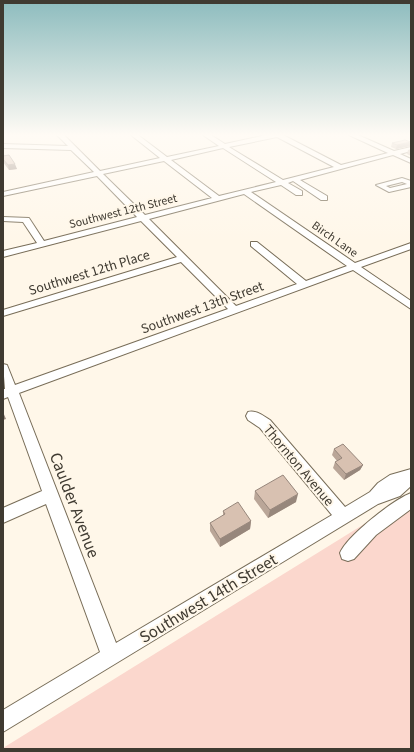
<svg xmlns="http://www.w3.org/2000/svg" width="414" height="752" viewBox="0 0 414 752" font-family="'Source Sans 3',sans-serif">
<rect width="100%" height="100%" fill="#fff7e9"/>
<path fill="#fbd7cd" d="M411,495V749H3V748Z"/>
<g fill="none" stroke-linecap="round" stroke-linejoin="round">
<g stroke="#786d58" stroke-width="2">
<path id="minor" d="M57,135H64L100,171L160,158L131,135H138L167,157L219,146L203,135H211L225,144L266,135H283L341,165L388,153L349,135H358L394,151L411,147V151L400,154L411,159V163L393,155L300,180L327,196V200H321L293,181L288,183L302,191V195H296L281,185L251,192L355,263L411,243V249L361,267L411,301V309L353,270L19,393L116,643L332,515L260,428L248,420L246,416L248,412C257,410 263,416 270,420L345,507L370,492L378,483L390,475L411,469V486L400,496L378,504L3,732V710L100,652L46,504L3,523V508L42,491L8,397L3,399V389H5L3,364L7,365L15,385L228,309L181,262L3,316V310L177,257L141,221L3,257V251L37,243L23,222L3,221V217L29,218L44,241L137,217L97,176L3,196V192L94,172L71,150L3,148V144L68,146ZM277,137L334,167L283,180L229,147ZM223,148L276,182L219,196L171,160ZM164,161L212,198L145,215L103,174ZM244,194L347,266L306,281L257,242H251V246L297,284L236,306L149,219Z
M402,178L411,181V187L389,192L376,185ZM402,182L407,184L390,188L386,186Z
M411,493V509L376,535L354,559L348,561L342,559L340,553C347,536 393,500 411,493Z"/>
</g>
<use href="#minor" fill="#fff" fill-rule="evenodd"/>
</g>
<path fill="#baa698" d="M392,143L410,146L396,149L391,147Z
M411,149V156L407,154L408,150Z
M3,156L17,169L9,170L3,162Z
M334,449L363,465L360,470L344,480L333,468L335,462L337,461L332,455Z
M255,491L296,502L268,518L254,499Z
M223,511L251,521L250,529L220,547L210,531V523L223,516Z"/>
<path fill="#97877c" d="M411,142L410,146L396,149L397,145Z
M15,164L17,169L9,170L8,165Z
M3,412L6,419L3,420Z
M363,465L360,470L344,480L346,474Z
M298,494L296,502L268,518L270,510Z
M251,521L250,529L220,547V539Z"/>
<path fill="#d8c1b1" stroke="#97877c" d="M405,140L411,142L397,145L392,143Z
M9,155L15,164L8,165L3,159V156Z
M343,444L363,465L346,474L335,462L342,458L334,449Z
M283,475L298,494L270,510L255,491Z
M238,502L251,521L220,539L210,523L225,514L223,511Z"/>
<linearGradient id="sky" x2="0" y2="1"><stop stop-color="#8dbcbe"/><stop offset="0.56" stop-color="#fffbf5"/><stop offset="1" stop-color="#fffbf5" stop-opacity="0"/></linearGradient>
<rect width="414" height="241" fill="url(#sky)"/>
<g text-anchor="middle" stroke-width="4" stroke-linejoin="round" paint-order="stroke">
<g font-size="12" fill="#3f3a31" stroke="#fff7e9">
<text transform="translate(123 211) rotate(-14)" y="4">Southwest 12th Street</text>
<text transform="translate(335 239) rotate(35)" y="4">Birch Lane</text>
</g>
<g font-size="14" fill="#3f3a31" stroke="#fff7e9">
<text transform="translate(89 272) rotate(-17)" y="5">Southwest 12th Place</text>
<text transform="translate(202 307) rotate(-20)" y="5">Southwest 13th Street</text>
<text transform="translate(299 465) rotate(50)" y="5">Thornton Avenue</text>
</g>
<g font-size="17" fill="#3f3a31" stroke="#fff7e9">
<text transform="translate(75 505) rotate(69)" y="6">Caulder Avenue</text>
<text transform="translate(208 598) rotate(-31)" y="6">Southwest 14th Street</text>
</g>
</g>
<rect width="414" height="752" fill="none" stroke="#3f3a31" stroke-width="8"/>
</svg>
